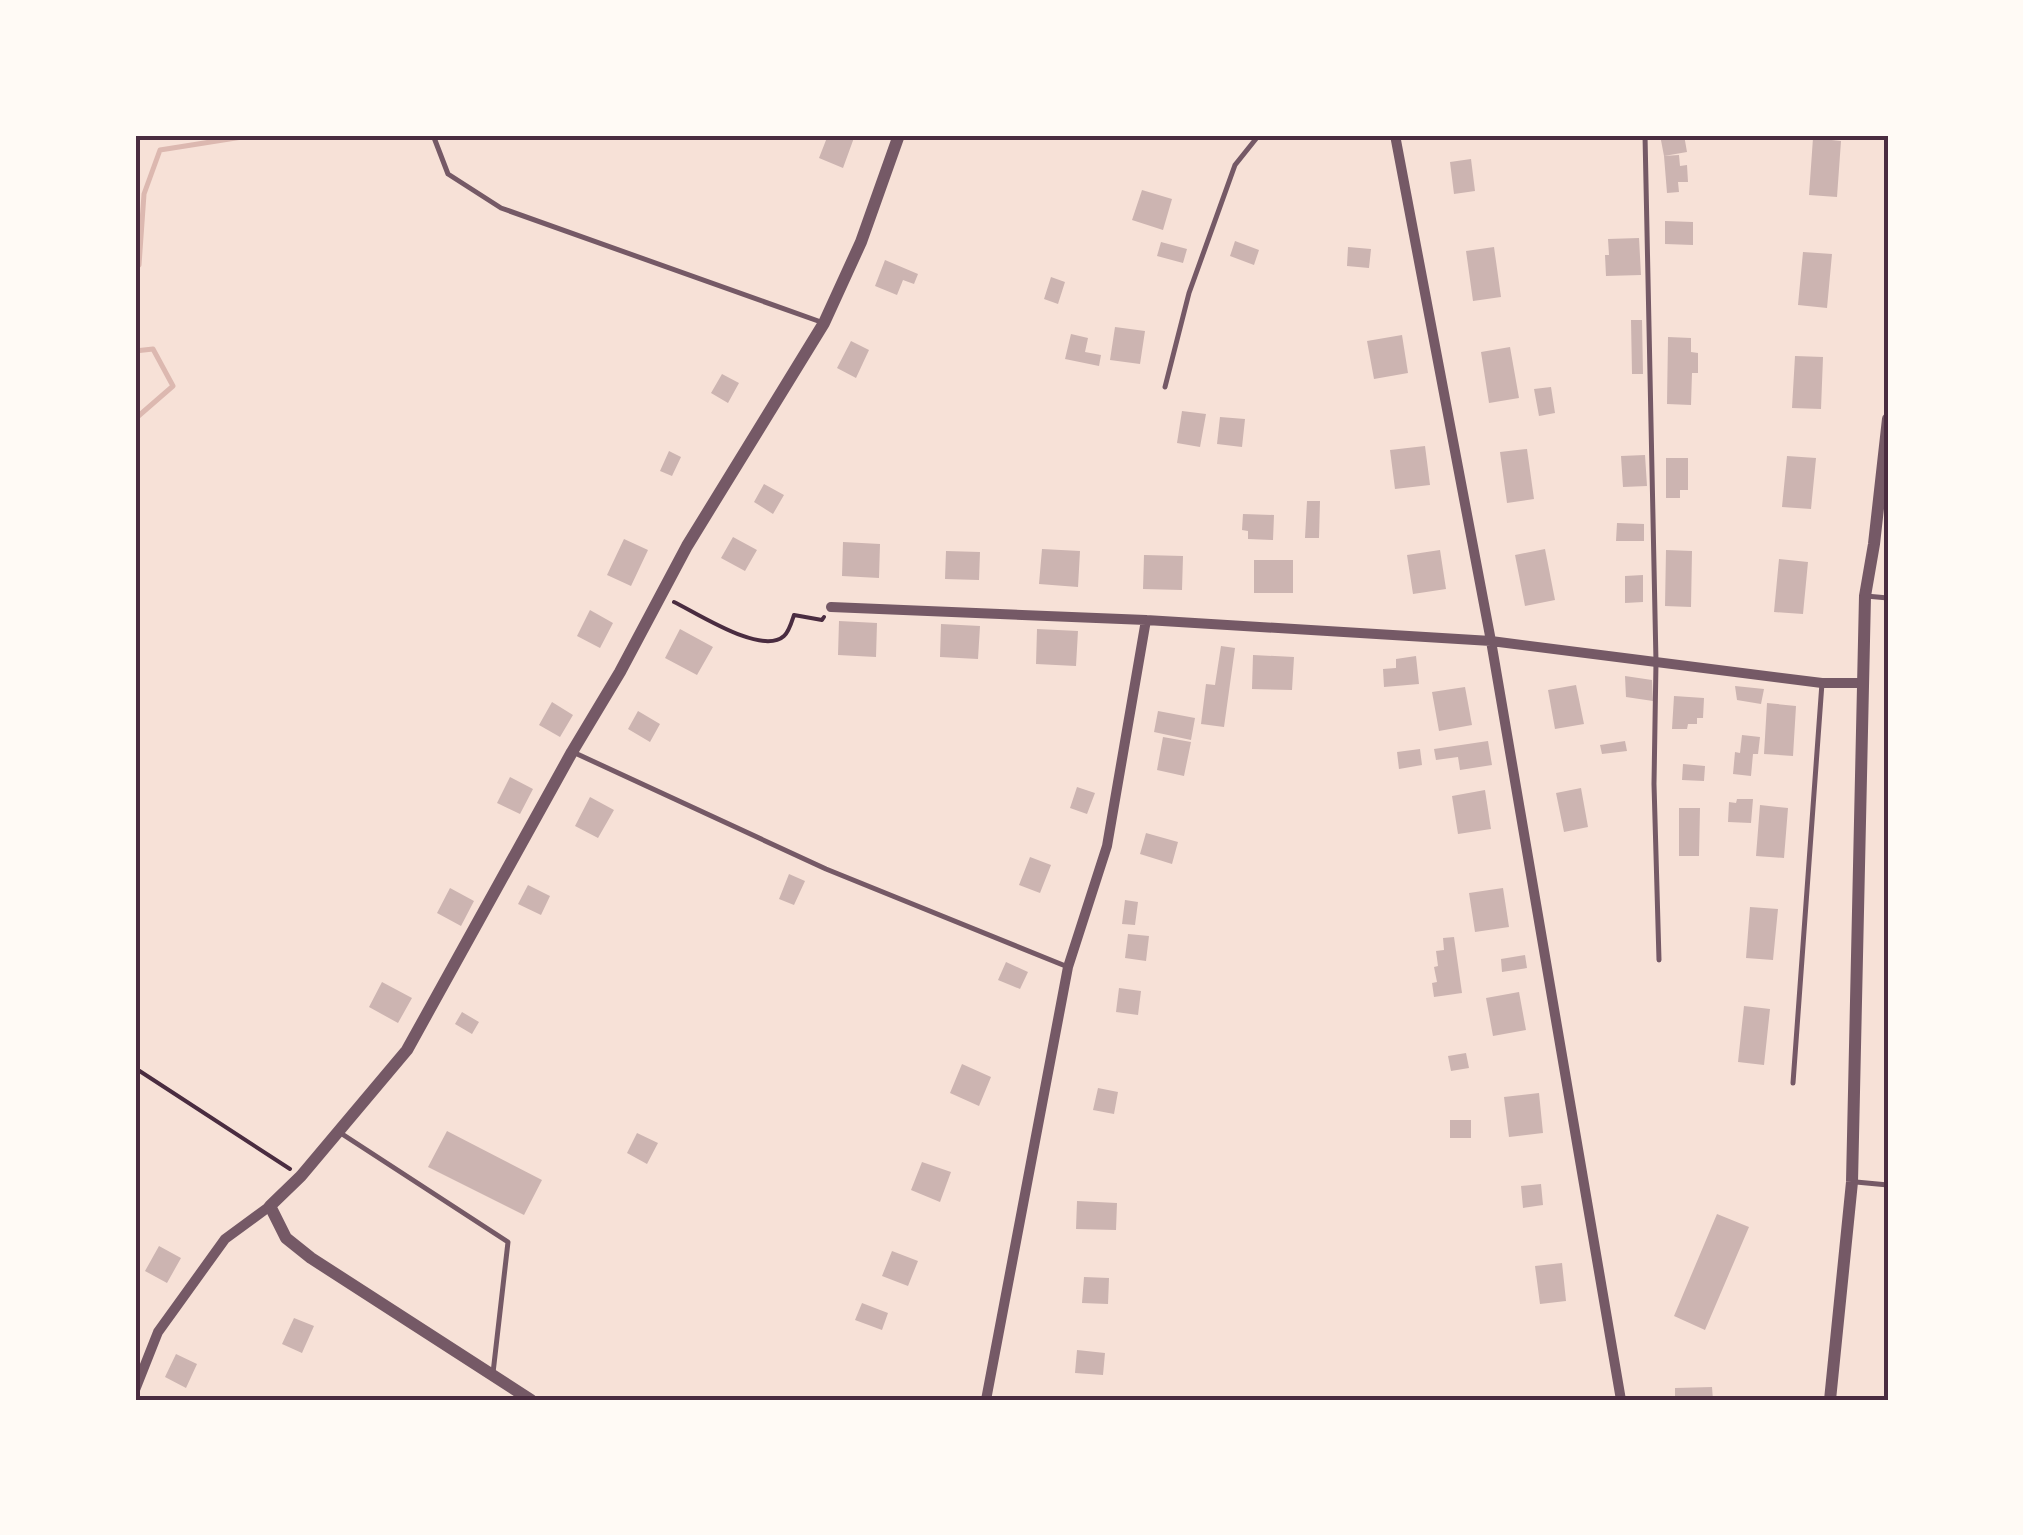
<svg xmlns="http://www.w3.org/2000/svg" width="2023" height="1535" viewBox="0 0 2023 1535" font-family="Lora,serif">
<rect width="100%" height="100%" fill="#f7e1d7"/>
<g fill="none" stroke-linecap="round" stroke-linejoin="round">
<path stroke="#dcb8b0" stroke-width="5" d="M135,269L139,265L144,194L160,150L242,137L245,135
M135,351L153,349L173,386L135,419"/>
</g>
<path fill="#ccb4b1" d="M828,135H855L843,168L819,158Z
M1660,135H1684L1687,152L1664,156Z
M1813,138L1841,141L1837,197L1809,195Z
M1679,155L1680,166L1687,165L1688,182H1678L1679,192L1667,193L1664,156Z
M1471,159L1475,191L1454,194L1450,162Z
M1142,190L1172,199L1163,230L1132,220Z
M1665,221L1693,222V245L1665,244Z
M1639,238L1641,275L1606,276L1605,255H1609L1608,239Z
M1235,241L1259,250L1254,265L1230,256Z
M1161,242L1187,249L1183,263L1157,256Z
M1348,247L1371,249L1369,268L1347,266Z
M1494,247L1501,297L1473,301L1466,251Z
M1803,252L1832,254L1827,308L1798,305Z
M885,260L918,274L914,284L903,280L897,295L875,286Z
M1051,277L1065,282L1058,304L1044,299Z
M1631,320H1642L1643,374H1632Z
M1115,327L1145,331L1140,364L1110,360Z
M1071,334L1088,338L1085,352L1101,355L1099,366L1065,359Z
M1402,335L1408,373L1374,379L1367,341Z
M1668,337L1691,338V352L1698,353V373H1692L1691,405L1667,404Z
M851,341L869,350L856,378L837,368Z
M1510,347L1519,398L1489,403L1481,352Z
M1795,356L1823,357L1821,409L1792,408Z
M722,374L739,383L728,403L711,393Z
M1551,387L1555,413L1539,416L1534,389Z
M1182,411L1206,414L1200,447L1177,443Z
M1220,417L1245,419L1242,447L1217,444Z
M1425,446L1430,485L1395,489L1390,450Z
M1527,449L1534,499L1507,503L1500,452Z
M669,451L681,457L672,476L660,471Z
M1645,455L1647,486L1623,487L1621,456Z
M1787,456L1816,458L1811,509L1782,507Z
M1666,458H1688V490H1680V498H1666Z
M764,484L784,495L773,514L754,502Z
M1307,501H1320L1319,538H1305Z
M1243,514L1274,515L1273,540L1248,539V531L1242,530Z
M1617,523L1644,524V541H1616Z
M733,537L757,550L745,571L721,558Z
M624,539L648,550L631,586L607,575Z
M843,542L880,544L879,578L842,576Z
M1042,549L1080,551L1078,587L1039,584Z
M1545,549L1555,600L1525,606L1515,555Z
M1440,550L1446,589L1413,594L1407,555Z
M1666,550L1692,551L1691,607L1665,606Z
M946,551L980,552L979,580L945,579Z
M1144,555L1183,556L1182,590L1143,589Z
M1779,559L1808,562L1803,614L1774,612Z
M1254,560H1293V593H1254Z
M1643,575V602L1625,603V576Z
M590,610L613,623L600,648L577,636Z
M839,621L877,623L876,657L838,655Z
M941,624L980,626L978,659L940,657Z
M680,629L713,647L697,675L665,658Z
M1037,629L1078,631L1076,666L1036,664Z
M1221,646L1235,648L1224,727L1201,724L1206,684L1215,685Z
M1253,655L1294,657L1292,690L1252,689Z
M1416,656L1419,684L1384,687L1383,669L1396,668V659Z
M1625,676L1652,680L1653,701L1626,697Z
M1576,685L1584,724L1555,729L1548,690Z
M1735,686L1764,689L1761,704L1737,700Z
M1465,687L1472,725L1439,731L1432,692Z
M1674,696L1704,698L1703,718H1697V724H1688L1687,729H1672Z
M552,702L573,715L560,737L539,725Z
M1767,703L1796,706L1793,756L1764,754Z
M638,711L660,724L650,742L628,729Z
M1158,711L1195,718L1191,740L1154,732Z
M1742,735L1760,737L1758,754H1753L1751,776L1733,774L1735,752L1740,753Z
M1163,737L1191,742L1184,776L1157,770Z
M1488,741L1492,765L1460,770L1458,757L1436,760L1434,749Z
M1625,741L1627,751L1602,754L1600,745Z
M1420,749L1422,765L1399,769L1397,752Z
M1683,764L1705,766L1704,781L1682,780Z
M510,777L533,789L520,814L497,803Z
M1077,787L1095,793L1087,814L1070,808Z
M1581,788L1588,827L1564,832L1556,793Z
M1485,790L1491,829L1458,834L1452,796Z
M590,797L614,810L598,838L575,826Z
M1737,799H1753L1751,823L1728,822L1729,802L1736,803Z
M1760,805L1788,808L1784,858L1756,856Z
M1679,808H1700L1699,856H1679Z
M1146,833L1178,842L1172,864L1140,854Z
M1030,857L1051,865L1040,893L1019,885Z
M789,874L805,881L794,905L779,899Z
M528,885L550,896L541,915L518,904Z
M450,888L474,901L461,926L437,913Z
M1503,888L1509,927L1475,932L1469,893Z
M1125,900L1138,902L1135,925L1122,924Z
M1750,907L1778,909L1773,960L1746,958Z
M1128,934L1149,936L1146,961L1125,958Z
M1454,937L1462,993L1434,997L1432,983L1437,982L1434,967L1438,966L1436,951L1444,950L1443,938Z
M1525,955L1527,968L1502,972L1501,959Z
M1006,962L1028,972L1020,989L998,980Z
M382,982L412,998L398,1023L369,1007Z
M1119,988L1141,991L1138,1015L1116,1012Z
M1519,992L1526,1030L1493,1036L1486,998Z
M1744,1006L1770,1009L1764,1065L1738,1062Z
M462,1012L479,1022L472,1034L455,1024Z
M1466,1053L1469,1068L1451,1071L1448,1056Z
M962,1064L991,1077L979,1106L950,1093Z
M1098,1088L1118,1092L1114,1114L1093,1110Z
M1539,1093L1543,1133L1509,1137L1504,1097Z
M1450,1120H1471V1138H1450Z
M447,1131L542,1180L524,1215L428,1167Z
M637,1133L658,1143L647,1164L627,1153Z
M922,1162L951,1172L940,1202L911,1190Z
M1541,1184L1543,1205L1523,1208L1521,1186Z
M1077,1201L1117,1203L1116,1230L1076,1229Z
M1717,1214L1749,1227L1705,1330L1674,1316Z
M159,1246L181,1258L167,1283L145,1271Z
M892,1251L918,1261L908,1286L882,1276Z
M1562,1263L1566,1301L1540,1304L1535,1266Z
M1084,1277L1109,1278L1108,1304L1082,1303Z
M862,1303L888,1313L882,1330L855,1320Z
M294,1318L314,1326L302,1353L282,1344Z
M1077,1350L1105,1353L1103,1375L1075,1373Z
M176,1354L197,1364L186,1388L165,1377Z
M1712,1387L1713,1400H1675V1388Z"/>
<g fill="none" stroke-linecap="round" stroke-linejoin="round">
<path stroke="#4a2c40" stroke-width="4" d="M674,602C697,613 762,656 784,636C789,632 792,621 794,615L822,620L824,617
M135,1068L290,1169"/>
<path stroke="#755966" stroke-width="5" d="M433,135L448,174L501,208L821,322
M1645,135L1656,662L1654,784L1659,960
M1165,387L1189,293L1235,165L1259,135
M1866,596L1888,598
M575,753L826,869L1068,967
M1793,1083L1822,683
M339,1132L508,1242L493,1373
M1856,1182L1888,1185"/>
<path stroke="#755966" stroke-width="10" d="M1395,135L1491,641L1621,1400
M831,607L1146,620L1491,641L1822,683H1863
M135,1390L158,1332L225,1239L270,1206
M986,1400L1068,967L1107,846L1146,620"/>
<path stroke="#755966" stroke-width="12" d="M531,1400L311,1258L286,1238L270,1206L301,1176L407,1050L572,752L620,672L687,546L824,323L861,242L899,135
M1830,1400L1852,1182L1865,596L1874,544L1888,419"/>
</g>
<rect width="2023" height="1535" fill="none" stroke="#fffaf5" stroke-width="275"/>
<rect x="138" y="138" width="1748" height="1260" fill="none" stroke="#4a2c40" stroke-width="4"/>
</svg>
